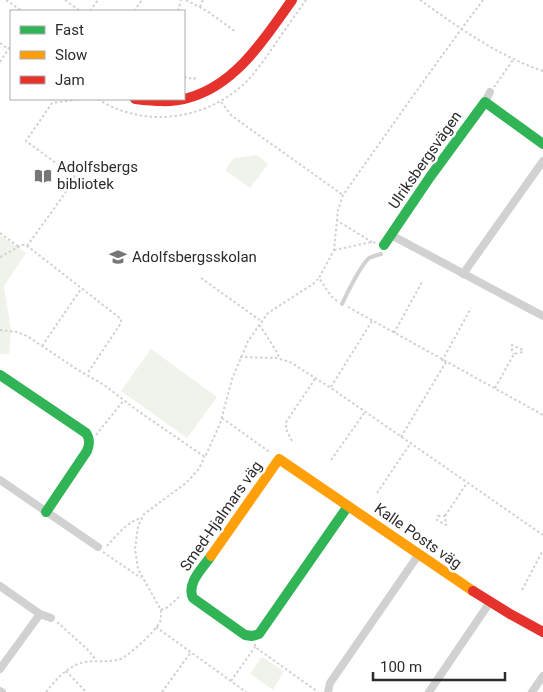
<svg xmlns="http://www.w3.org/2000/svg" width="543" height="692" viewBox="0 0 543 692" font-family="Roboto,sans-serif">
<rect width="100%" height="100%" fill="#fff"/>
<path fill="#f0f3eb" d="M257,155L268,164L250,188L225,170L234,158Z
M0,235L26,253L4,286L11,331L9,354H0Z
M151,349L217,397L187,438L121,391Z
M262,657L284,671L273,690L250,674Z"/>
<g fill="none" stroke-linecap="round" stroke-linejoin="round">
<path stroke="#d1d1d1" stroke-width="2" stroke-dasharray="2.5 2.5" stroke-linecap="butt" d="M6,0L22,11
M65,0L80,11
M186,0L207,11L236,32
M420,0C458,27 498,56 543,71
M200,7L203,0
M90,11L98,0
M134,11L142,0
M178,11L181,0
M0,43L8,49
M0,62L11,45
M184,77L194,79L196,77
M494,87L513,60
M98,99C144,129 206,120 245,83C254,74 262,63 269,53C281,35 294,17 306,0
M221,102L232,116L343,195
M336,220L372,242
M0,233L19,247
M27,246L76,178L26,141L52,103L81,99
M334,250L372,242L376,243
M0,257L22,245H26L121,319V323L87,374
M201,278L261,321
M337,301L331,296L319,278L334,250L338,210L343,195C389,130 435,64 483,0
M348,307L543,415
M259,325L261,327L278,354L279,358
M0,330L17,332L27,336L78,370L104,385L138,411L205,457L220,424L232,379L248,341L268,313L313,284L319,278
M394,333L422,282
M42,346L81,289
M240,357L276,358L290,362L331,388L543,535
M442,361L471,308
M331,387L372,321
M495,388L514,354L522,352L523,350L512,345V351L514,354
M222,418L271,453
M96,435L124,400
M401,437L446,362
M292,441L286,429V422L315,379
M331,460L365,412
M377,493L410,444
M438,516H445L446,525L437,520Z
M445,516L467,483
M107,546C116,536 128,521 141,518
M103,552L141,578
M522,590L543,550
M161,610L168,607L181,595
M57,622L87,649L96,660
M156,627L246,692
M255,644V647L318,692
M66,671L86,692
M231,681L255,647
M46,692C55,681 64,670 78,664C91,659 103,663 117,660C127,659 155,631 160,622C161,618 161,615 161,610L138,569L135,549L138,526L144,514L186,483L198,470L205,457
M162,692L191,652"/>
<path stroke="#d1d1d1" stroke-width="4" d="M342,304C347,293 361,265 369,258C373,256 377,255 381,254"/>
<path stroke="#d1d1d1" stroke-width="8" d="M485,102L490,92
M391,235L543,316
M463,274L543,161
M0,480L98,547
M0,586L40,614L0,669
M40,614L51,618
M0,691L2,692
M328,692L330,683L419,554
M429,692L490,602
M532,692L543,676"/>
<path stroke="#30b455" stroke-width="10" d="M384,245L430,177L485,102L543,144
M0,375L86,433C90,439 90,444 87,451L46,512
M211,556C203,568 186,583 193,598L245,635L252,636L259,634L348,506"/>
<path stroke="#ff9f0a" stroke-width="10" d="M211,556L279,459L473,591"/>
<path stroke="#e5322d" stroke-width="10" d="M135,99C153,101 171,103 188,98C236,85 265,38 292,0
M473,591L510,614L543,632"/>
</g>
<defs>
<g id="library-bare" transform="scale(1.35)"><path d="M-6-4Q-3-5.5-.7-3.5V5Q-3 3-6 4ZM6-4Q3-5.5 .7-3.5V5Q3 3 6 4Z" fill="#767676" stroke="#fff" stroke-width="2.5" paint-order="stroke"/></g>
<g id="school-bare" transform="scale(1.35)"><path d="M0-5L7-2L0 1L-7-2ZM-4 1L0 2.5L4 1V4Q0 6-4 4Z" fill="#767676" stroke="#fff" stroke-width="2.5" paint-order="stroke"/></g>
</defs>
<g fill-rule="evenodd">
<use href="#library-bare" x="43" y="176"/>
<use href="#school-bare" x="118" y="257"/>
</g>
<g text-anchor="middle" stroke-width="5" stroke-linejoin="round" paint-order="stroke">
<g font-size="15" fill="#2c2c2c" stroke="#fff">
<text transform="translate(425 160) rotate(-55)" y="5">Ulriksbergsvägen</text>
<text transform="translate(221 516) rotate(-55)" y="5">Smed-Hjalmars väg</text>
<text transform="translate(418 536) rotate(35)" y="5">Kalle Posts väg</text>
</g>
<g font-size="15" fill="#2c2c2c" stroke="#fff" text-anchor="start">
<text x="57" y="172">Adolfsbergs<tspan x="57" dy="17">bibliotek</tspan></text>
<text x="132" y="262">Adolfsbergsskolan</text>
</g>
</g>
<rect x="10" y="10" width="175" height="90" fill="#ffffff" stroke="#ababab"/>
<rect x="20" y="26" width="25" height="8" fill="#30b455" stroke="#ababab"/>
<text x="55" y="35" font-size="15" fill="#2c2c2c">Fast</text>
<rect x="20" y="51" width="25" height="8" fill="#ff9f0a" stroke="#ababab"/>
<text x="55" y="60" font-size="15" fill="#2c2c2c">Slow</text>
<rect x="20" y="76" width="25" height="8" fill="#e5322d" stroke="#ababab"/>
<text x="55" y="85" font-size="15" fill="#2c2c2c">Jam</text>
<path d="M373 672v8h132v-8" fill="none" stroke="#2c2c2c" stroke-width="2.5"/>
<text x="380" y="672" font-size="15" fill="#2c2c2c" stroke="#ffffff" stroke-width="4" paint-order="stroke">100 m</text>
</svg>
